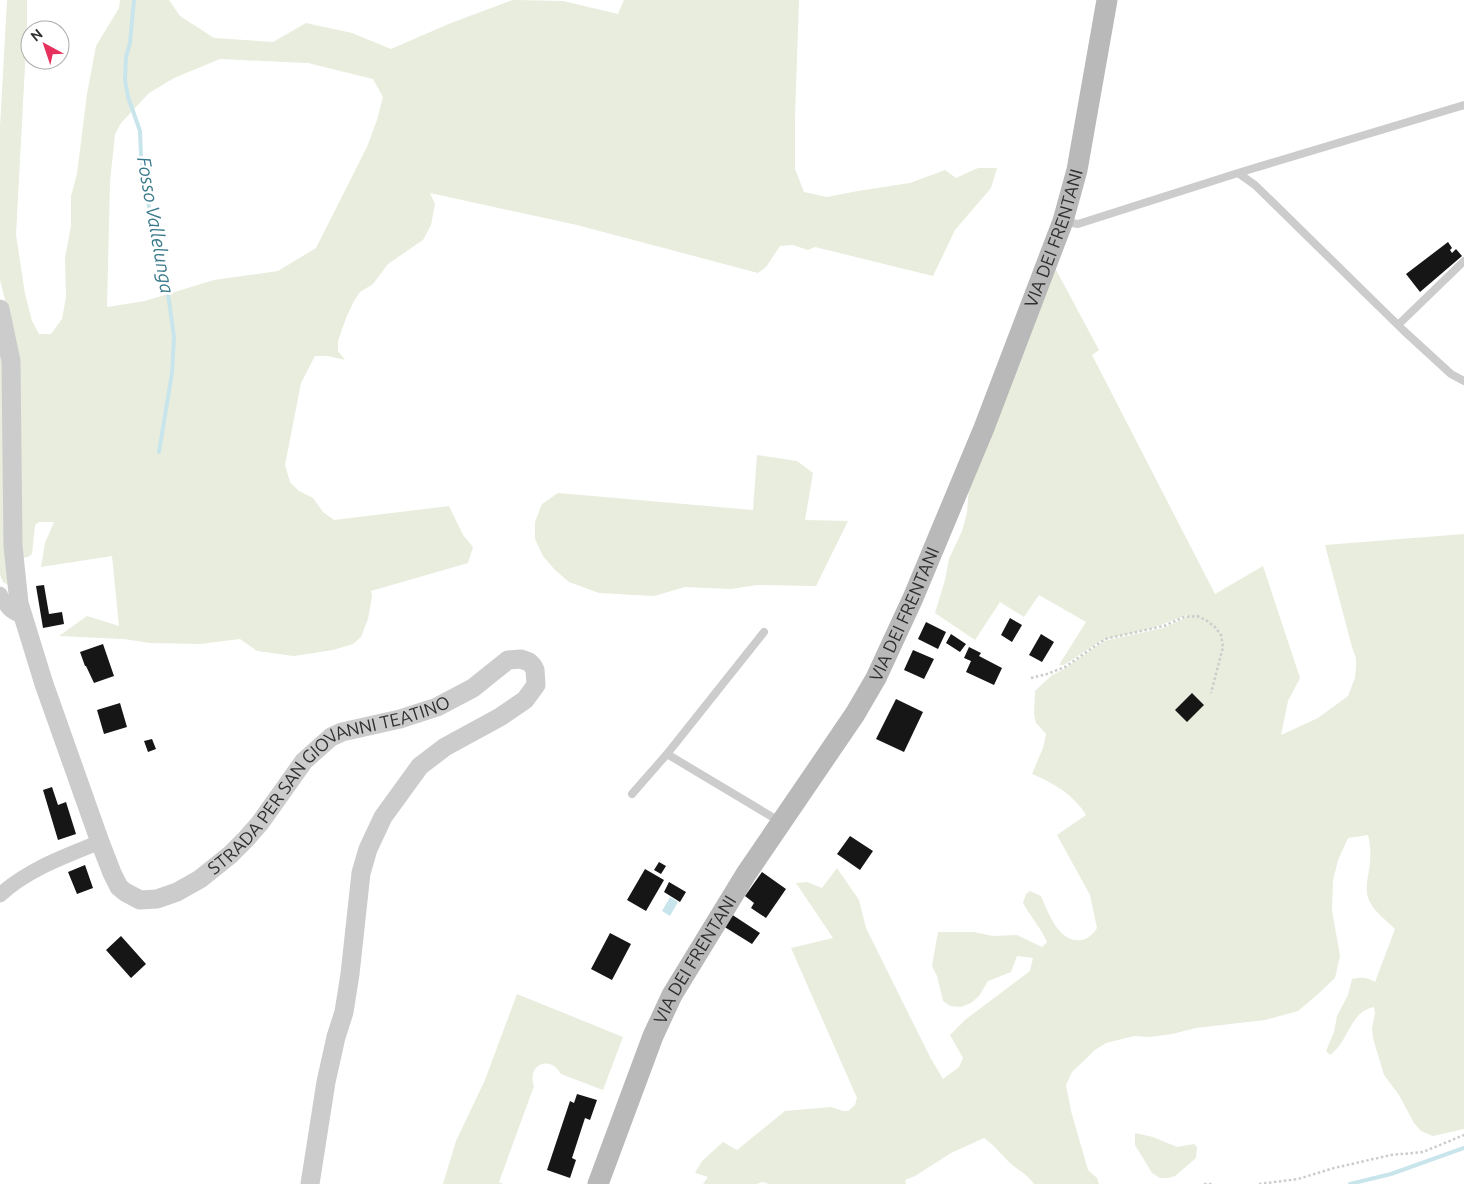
<svg xmlns="http://www.w3.org/2000/svg" width="1464" height="1184" viewBox="0 0 1464 1184" font-family="Ubuntu,sans-serif">
<rect width="100%" height="100%" fill="#fff"/>
<path fill="#e8eddd" fill-rule="evenodd" d="M7,0H27V28L16,235L25,294L32,321L39,334H51L62,319L66,297L65,258L71,226V196L77,174L87,94L96,46L119,8L120,0H169L180,16L214,38L273,42L306,23L352,33L391,49L451,23L513,0L563,1L618,14L624,0H799L795,116V169L804,192L827,197L858,191L910,183L945,170L956,178L978,168H997L991,188L955,230L933,276L815,247L808,250L793,245L780,246L766,267L758,273L577,225L430,193L435,204L431,225L423,240L388,264L373,284L360,292L354,301L346,318L338,341V351L345,360L328,356H315L301,383L285,465L290,482L299,491L313,498L323,512L334,520L449,506L463,535L473,547L468,563L371,591L372,596L368,619L361,637L353,644L333,650L294,656L257,651L240,639L200,644L151,643L123,639L59,636L87,616L119,626L112,556L41,567L45,543L54,522H39L35,525L32,554L28,557L22,558L14,336L0,280V127ZM220,59L308,63L373,79L383,97L377,120L367,147L316,248L278,271L214,280L145,301L107,307L110,182L115,134L121,123L149,93L174,78Z
M1054,266L1099,350L1092,355L1215,594L1263,566L1300,678L1288,701L1281,735L1318,718L1348,696L1355,678L1356,668V658L1352,647L1325,545L1464,534V1129L1433,1136L1421,1131L1414,1123L1399,1095L1384,1075L1373,1038L1372,1028L1375,1013L1374,1007C1349,1012 1349,1042 1330,1055L1326,1051L1334,1032L1337,1016L1348,995L1352,979C1362,977 1367,977 1375,982L1395,929C1389,923 1375,912 1371,904C1364,893 1367,882 1369,870C1371,860 1371,845 1368,835L1348,838L1338,860L1333,881L1332,910L1340,956L1335,978L1317,995L1298,1011L1265,1020L1196,1028L1172,1034L1150,1037L1134,1036L1106,1043L1095,1050L1072,1072L1066,1085L1071,1111L1088,1170L1097,1178L1099,1184H1034C1028,1175 1018,1170 1010,1163C1001,1154 994,1145 984,1138L951,1153L915,1176L905,1180L906,1184H770L762,1182L757,1184H703L708,1177L695,1173L702,1161L723,1142L737,1150L785,1111L831,1107L843,1111H848L855,1105L857,1098L791,948L833,938L796,883L807,882L822,888L837,868L859,900L866,928L930,1057L943,1079L959,1067L963,1058L950,1035L965,1020L1030,971L1033,958L1017,956L1011,972L988,981L979,996L971,1003L961,1007L950,1006L943,1001L937,976L932,966L938,932H974L993,936L1017,935L1042,947L1047,942C1041,928 1030,916 1023,903L1026,894L1030,891L1041,896C1048,912 1059,944 1082,940C1089,938 1093,934 1097,928L1090,895L1057,835L1086,815C1074,795 1054,783 1032,774L1043,748L1046,734L1036,723L1034,714L1035,691L1052,675L1064,669L1104,641L1163,628L1185,618L1187,615L1153,628L1102,640L1064,665H1059L1086,622L1039,595L1024,617L1000,602L975,640L935,613L945,580L949,559L962,531L967,513L969,487Z
M0,326L14,588L3,582L0,575Z
M757,455L797,461L813,473L805,520L848,521L816,586L757,585L731,589L685,587L654,596L599,593L569,582L555,570L543,556L535,539V522L542,504L558,493L753,510Z
M517,994L623,1037L603,1090L561,1074C550,1054 526,1065 534,1086L499,1182L503,1184H443L456,1141L485,1080Z
M1135,1133L1153,1137L1177,1147L1194,1144L1197,1147L1196,1158L1175,1176L1168,1178H1160L1152,1173L1135,1145Z"/>
<path fill="#c9e5ec" d="M670,897L678,902L670,916L662,911Z"/>
<g fill="none" stroke-linecap="round" stroke-linejoin="round">
<path stroke="#c9e5ec" stroke-width="4" d="M134,0L130,43L126,57L125,80L128,97L140,131L141,155L150,213L163,257L174,337L172,373L159,452
M1350,1184L1391,1174L1464,1148"/>
</g>
<path fill="#161616" d="M1448,242L1452,248L1450,250L1452,253L1456,249L1462,256L1420,292L1406,274Z
M44,585L49,614L62,612L64,624L43,628L36,586Z
M1010,618L1022,625L1012,642L1001,635Z
M926,622L946,632L938,649L918,639Z
M951,634L966,644L960,652L946,643Z
M1041,634L1054,642L1042,662L1029,655Z
M103,644L114,676L94,683L86,666H85L80,652Z
M969,647L981,653L979,656L1002,668L994,685L966,672L971,661L964,658Z
M913,650L934,659L924,679L904,670Z
M1192,693L1204,705L1187,722L1175,710Z
M896,699L923,712L904,752L876,739Z
M120,703L127,727L104,734L97,710Z
M152,739L156,749L148,752L144,741Z
M52,787L58,805L66,802L76,834L58,840L43,790Z
M850,836L873,851L860,870L837,854Z
M659,862L666,866L661,874L654,870Z
M85,865L93,888L77,894L68,872Z
M645,869L664,880L646,911L627,900Z
M762,872L786,889L766,918L751,908L754,903L745,896Z
M669,882L686,892L680,902L664,892Z
M731,914L760,933L752,944L723,926Z
M610,933L631,944L612,980L591,969Z
M121,936L146,964L131,978L106,950Z
M577,1094L597,1100L590,1120L585,1118L572,1158L576,1160L570,1178L547,1170L570,1101L574,1103Z"/>
<g fill="none" stroke-linecap="round" stroke-linejoin="round">
<path stroke="#ccc" stroke-width="2.5" stroke-dasharray="2.5 2.5" stroke-linecap="butt" d="M1031,678L1047,674L1065,667L1105,639L1164,626L1184,617L1197,616L1206,620L1215,627L1221,635L1223,647L1211,693
M1204,1184H1212
M1259,1184L1298,1179L1334,1168L1391,1155L1423,1152L1464,1135"/>
<path stroke="#ccc" stroke-width="8" d="M1238,173L1464,105
M1065,222L1078,224L1238,173L1255,185L1403,330L1451,374L1464,381
M1398,325L1464,261
M764,632L667,754L779,821
M632,794L667,754"/>
<path stroke="#ccc" stroke-width="15" d="M0,594C6,606 9,612 22,616
M0,895C28,869 66,856 100,842"/>
<path stroke="#ccc" stroke-width="19" id="s1" d="M0,309L11,361L13,546L19,603L44,684L100,842L112,873L119,887L125,892L140,900L157,899L177,892L200,879L230,855L245,840L260,823L304,761L331,737L342,732L400,719L437,707L473,688L508,660L521,659L529,662L533,666L535,670L536,685L525,700L500,717L445,747L420,766L383,817L368,849L361,873L350,974L344,1012L336,1037L326,1082L310,1184"/>
<path stroke="#b9b9b9" stroke-width="21" id="s2" d="M598,1184L653,1036L672,995L746,874L855,714L876,678L913,598L984,428L1063,221L1077,170L1107,0"/>
</g>
<g text-anchor="middle" stroke-width="5" stroke-linejoin="round" paint-order="stroke">
<g font-size="18" fill="#2f2f2f" stroke="#fff">
<text dy="6" stroke="none"><textPath href="#s2" startOffset="1055">VIA DEI FRENTANI</textPath></text>
<text dy="6" stroke="none"><textPath href="#s2" startOffset="650">VIA DEI FRENTANI</textPath></text>
<text dy="6" stroke="none"><textPath href="#s1" startOffset="852">STRADA PER SAN GIOVANNI TEATINO</textPath></text>
<text dy="6" stroke="none"><textPath href="#s2" startOffset="245">VIA DEI FRENTANI</textPath></text>
</g>
<g font-size="19" font-style="italic" fill="#3a7a8c" stroke="#fff">
<text transform="translate(156 225) rotate(80)" y="7">Fosso Vallelunga</text>
</g>
</g>
<g transform="translate(45 45) rotate(320)"><circle r="24" fill="#ffffff" stroke="#acacac"/>
<path d="M0-4L9 19L0 12L-9 19Z" fill="#e6315f"/>
<text y="-8" font-size="14" font-weight="bold" text-anchor="middle" fill="#2f2f2f">N</text>
</g>
</svg>
